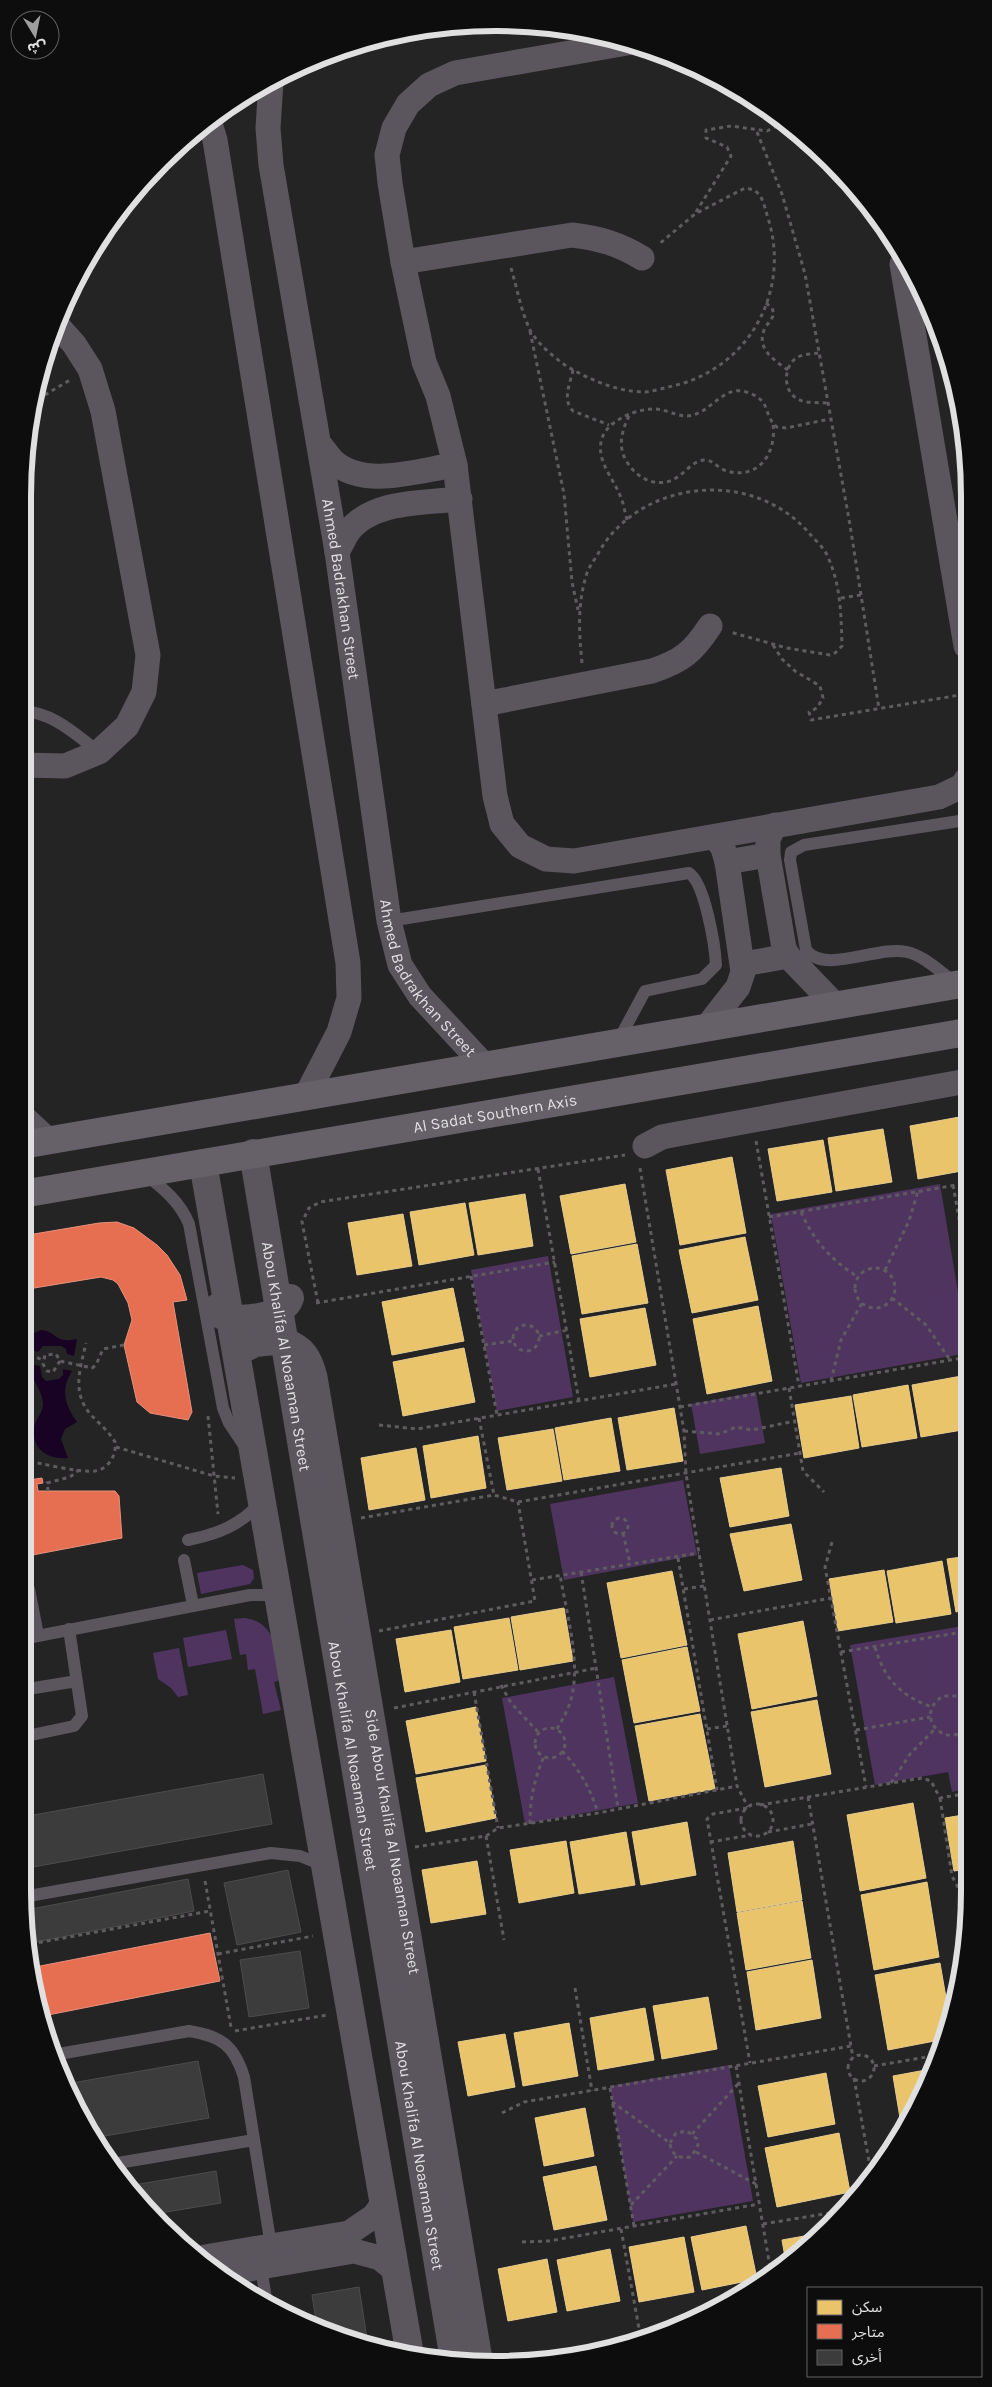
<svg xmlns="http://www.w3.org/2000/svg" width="992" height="2387" viewBox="0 0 992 2387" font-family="Karla,'Noto Sans Arabic',sans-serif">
<rect width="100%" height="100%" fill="#252425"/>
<path fill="#4f3460" d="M940,1184L968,1353L801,1383L771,1214Z
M548,1256L573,1397L497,1411L471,1270Z
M756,1392L765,1443L700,1454L691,1404Z
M683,1480L697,1555L564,1580L550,1504Z
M243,1565L253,1570L254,1578L250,1584L201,1594L197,1573Z
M244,1618C277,1622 276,1653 281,1680L274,1682L281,1710L263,1714L255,1669L248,1670L246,1654L240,1655L234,1619Z
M969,1625V1788L952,1792L948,1772L875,1785L850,1645Z
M226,1630L232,1659L188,1667L183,1638Z
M179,1648L188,1695L178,1697L171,1688L158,1679L153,1653Z
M614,1677L638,1803L525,1824L502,1698Z
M729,2065L753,2201L633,2222L610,2086Z"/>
<path fill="#180324" d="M41,1330C57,1331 54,1344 77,1339L74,1356L67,1354L66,1349L61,1346H43L38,1352L28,1348L27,1343L34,1333Z
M26,1363L40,1366L42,1377L46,1381L59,1379L63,1375V1369L72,1371C60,1390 65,1405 77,1422L65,1429L61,1439L68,1458C48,1460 31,1449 34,1427C36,1418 44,1412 43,1402C41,1388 30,1377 26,1363Z"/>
<path fill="#e9c46a" stroke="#e6cc8e" d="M965,1116L967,1133V1170L918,1179L910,1126Z
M883,1129L892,1182L836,1191L828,1138Z
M823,1140L832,1192L777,1201L768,1149Z
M732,1157L746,1233L680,1245L666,1170Z
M625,1184L636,1242L571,1254L560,1196Z
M525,1194L533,1246L478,1255L469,1203Z
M465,1203L474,1255L419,1265L410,1212Z
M403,1214L412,1266L357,1275L348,1223Z
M745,1237L758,1300L692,1313L679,1250Z
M637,1244L648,1303L582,1314L572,1256Z
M453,1288L464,1341L392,1355L382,1302Z
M758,1306L772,1381L707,1394L693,1319Z
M645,1308L656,1365L590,1377L580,1319Z
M464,1348L475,1402L403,1416L393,1362Z
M967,1375L968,1429L921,1437L912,1385Z
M908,1385L917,1438L862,1447L853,1395Z
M851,1396L859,1448L804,1458L795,1405Z
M674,1408L683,1461L627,1470L618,1418Z
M611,1418L620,1471L564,1480L555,1428Z
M553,1429L562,1481L507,1490L498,1438Z
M478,1436L486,1488L431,1498L423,1446Z
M416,1448L425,1500L369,1510L361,1458Z
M781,1468L789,1516L730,1527L720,1478Z
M791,1524L802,1580L744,1591L730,1534Z
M969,1556V1609L956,1612L947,1559Z
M942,1561L951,1614L896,1623L887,1571Z
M884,1570L893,1622L838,1631L829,1579Z
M672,1571L687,1645L621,1658L607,1583Z
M564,1608L573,1661L520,1670L511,1617Z
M509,1618L518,1670L463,1679L454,1627Z
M803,1621L817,1696L752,1709L738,1634Z
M451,1630L460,1682L405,1692L396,1639Z
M687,1647L700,1711L634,1723L622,1660Z
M817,1700L831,1774L765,1787L751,1712Z
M476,1707L486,1761L416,1774L406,1721Z
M700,1714L715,1789L649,1801L635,1726Z
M486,1765L496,1818L426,1832L416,1778Z
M913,1803L926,1878L860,1891L847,1815Z
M969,1814V1869L954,1871L945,1818Z
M687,1822L696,1875L641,1885L632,1832Z
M626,1832L635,1885L579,1894L570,1842Z
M566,1841L574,1893L519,1903L510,1850Z
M793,1841L802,1900L737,1912L728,1853Z
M477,1861L486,1914L431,1923L422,1870Z
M927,1882L939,1957L874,1970L861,1895Z
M802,1901L811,1958L746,1970L737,1913Z
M812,1960L821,2018L756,2030L747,1972Z
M940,1963L949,2015L945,2039L888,2050L875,1975Z
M708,1997L717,2049L662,2059L653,2006Z
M645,2008L654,2060L598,2070L590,2018Z
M569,2023L578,2076L523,2086L514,2033Z
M505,2034L515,2087L468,2096L458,2042Z
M931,2069L901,2124L893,2076Z
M826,2073L835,2124L768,2137L758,2086Z
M585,2108L594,2156L544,2166L535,2118Z
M839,2133L850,2192L777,2207L765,2148Z
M596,2166L607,2220L554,2230L543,2177Z
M746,2226L757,2279L702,2290L691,2237Z
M821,2233L808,2247L786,2263L782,2240Z
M684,2237L694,2292L639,2302L629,2247Z
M610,2249L620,2301L567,2311L557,2260Z
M547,2259L557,2312L508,2321L498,2269Z"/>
<path fill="#e76f51" stroke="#e5917c" d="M117,1222L134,1228L157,1245L167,1255L180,1275L187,1300L173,1302L192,1412L188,1420L150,1413L137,1402L124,1345L132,1320L128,1303L118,1284L113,1280L101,1277L22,1290V1236L99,1223Z
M42,1478L43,1483L37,1484L38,1491H115L119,1496L122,1538L22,1557V1481Z
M210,1933L220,1981L43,2016L35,1967Z"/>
<path fill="#3d3c3d" stroke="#4d4c4d" d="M263,1774L272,1824L22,1869V1817Z
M288,1870L301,1932L237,1945L224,1883Z
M188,1879L194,1911L31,1943L26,1910Z
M300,1951L309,2008L249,2017L240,1960Z
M198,2061L209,2118L93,2138L86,2127L66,2084Z
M216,2171L221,2203L154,2214L140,2203L128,2186Z
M359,2287L368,2345L344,2339L317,2327L312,2295Z"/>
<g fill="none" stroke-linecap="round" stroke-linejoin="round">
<path stroke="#5f5b60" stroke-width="3" stroke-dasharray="4 4" stroke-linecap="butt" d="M757,132L782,194L805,274L850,525L879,709
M696,212L731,156L727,147L706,138V130L731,126L767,131L783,123
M511,268C517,288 521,311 530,330C538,345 562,365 577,372C598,383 621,392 646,392C653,391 661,389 668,387C746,372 792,294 768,218C763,203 763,190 745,188L695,214L659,244
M766,303L772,308L774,314C772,319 768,323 765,328C755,348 774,360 788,370
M530,331L564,494L572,582L578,610
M818,353C812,354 804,354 798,357C784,364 782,389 796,398C804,404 817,402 827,403
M573,370C570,384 562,400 573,411L609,425
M38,399L70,380
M629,416C622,430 617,447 627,462C638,480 660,490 679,476C687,470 694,461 704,460C713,460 717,467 724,470C757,482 777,454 773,424
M627,520C625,513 624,505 621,498C614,478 595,461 602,438C608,420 638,408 656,409C670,410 682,420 696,414C713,408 726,385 746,392C773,400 762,415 777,427L786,428L830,419
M841,598L861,595
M773,645L782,659L795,671L820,686L823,698L817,708L809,712L811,720L966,694
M582,663C579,632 577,604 587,573C590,565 596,558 600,550C644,478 754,469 809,533C814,539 822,546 826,553C841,583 841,614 842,646L835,653L830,655L787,648L730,632
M756,1141L799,1386
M640,1168L684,1431L686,1474L737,1786L748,1807
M538,1169L579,1401
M953,1185L968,1268
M801,1212C814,1241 831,1260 858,1277
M769,1217L968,1183
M855 1288a20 20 0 1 1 40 0a20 20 0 1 1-40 0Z
M885,1270L909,1221L918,1191
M471,1276L497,1415
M892,1298L926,1325L950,1360
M316,1303L555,1262
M318,1303L302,1222L309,1208L320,1202L625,1155
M513 1338a13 13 0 1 1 26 0a13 13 0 1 1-26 0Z
M539,1336L567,1330
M484,1345L513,1341
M22,1352L43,1360
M60,1361L53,1372L47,1371L43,1364L45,1355L56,1354L60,1361L92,1368L96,1365L103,1349L124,1345
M831,1381L841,1340L862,1303
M789,1388L803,1471L824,1492
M680,1407L968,1357
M208,1416L218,1514
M479,1418L494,1495
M379,1425L417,1429L676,1384
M684,1431L720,1434L736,1427L752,1430L795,1421
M116,1447L214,1476L235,1478
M22,1460C41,1463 78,1473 95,1471C109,1469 117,1454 115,1442C109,1432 100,1424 92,1416C71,1393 80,1370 86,1343
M48,1491L47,1483L70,1477L79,1470
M612 1526a8 8 0 1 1 16 0a8 8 0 1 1-16 0Z
M361,1518L494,1495L518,1502L800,1453
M623,1533L630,1563
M832,1542L825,1567L866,1787
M678,1558L717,1790
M581,1572L618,1808
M532,1580L699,1553
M684,1589L704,1586
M710,1620L831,1598
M379,1631L535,1601L518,1502
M875,1647C884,1679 901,1696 932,1707
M841,1652L969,1631
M501,1685L511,1703L539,1733
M474,1692L498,1828
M959,1696L969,1688
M969,1705L959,1696H943C910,1717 950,1754 969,1724
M394,1708L597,1668
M535 1743a15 15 0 1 1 30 0a15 15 0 1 1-30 0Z
M557,1729C564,1717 571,1705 573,1690C579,1656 566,1610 560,1575
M707,1729L727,1726
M856,1730L930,1717
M964,1731L969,1734
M562,1751C580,1770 590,1788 598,1813
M891,1783L910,1754L935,1729
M808,1797L853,2058
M940,1798L952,1876L967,1904
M741 1820a16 16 0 1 1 32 0a16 16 0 1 1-32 0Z
M760,1805L922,1778L931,1781L940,1798L969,1793
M747,1808L713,1814L707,1819L750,2063
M530,1824C530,1799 534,1780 544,1756
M768,1832L812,1824
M486,1836L504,1940
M710,1842L751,1835
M415,1847L486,1836L498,1828L598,1813L737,1786
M205,1881L231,2027
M31,1944L210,1911
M218,1954L313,1936
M575,1988L592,2091
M235,2031L327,2015
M848 2068a13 13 0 1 1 26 0a13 13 0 1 1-26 0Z
M736,2066L771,2273
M874,2066L938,2055
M854,2078L872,2178
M610,2088L634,2226
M612,2102L670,2143C671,2155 679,2159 691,2157L698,2145L697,2139L687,2131L676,2133L670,2143
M502,2113L524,2102L851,2046
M692,2134L739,2083
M696,2152L756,2184
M631,2205L677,2156
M763,2224L842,2211
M621,2229L640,2334
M522,2242L549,2241L759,2204"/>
<path stroke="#5b555e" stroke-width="12" d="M22,711C53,712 76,735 99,752
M389,921L689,873C705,883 715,946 716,965L702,979L645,991L617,1043
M956,983C941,973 925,956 907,952C878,945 825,975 806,950L790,860L791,852L804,845L966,820
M146,1175C164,1189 180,1202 189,1224L223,1408L229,1423L247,1450
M188,1540C218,1534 241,1525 261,1502
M184,1560L193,1605
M29,1589L38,1635
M22,1639L250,1595H278
M22,1690L77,1681
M22,1737L74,1726L82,1716L69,1629
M23,1897L271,1853L300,1856L325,1866
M53,2055L189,2031C221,2036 234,2045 244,2077L271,2246
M112,2164L254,2140
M261,2267L267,2305"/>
<g stroke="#5b555e" stroke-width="25">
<path d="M627,43L455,73L429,85L408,104L394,128L387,155L390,183L403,262L424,362L438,396L455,465L495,796L502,824L520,846L546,859L574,861L939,797L962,786L966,780"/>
<path id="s1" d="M271,81L268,128L271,165L337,552L389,921L400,965L420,996L485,1066"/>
<path d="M209,120L215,140L348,963L349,998L339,1032L306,1096"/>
<path d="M403,262L572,235C599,238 619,244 642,258"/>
<path d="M902,264L966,646"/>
<path d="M319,444C324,449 329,457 334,462C365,489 419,470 455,465"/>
<path d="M337,552C341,546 344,538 348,532C372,500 425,503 460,499"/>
<path d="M484,704L652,671C682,661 693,652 710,626"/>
<path d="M22,765L65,766L99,752L127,726L144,692L148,655L103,411L90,369L74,344L56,324"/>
<path d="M775,825L768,839V855L784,948L788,956L836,1006"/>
<path d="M727,862L768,855"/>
<path d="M744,964L788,956"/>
<path d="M706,1028L738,987L743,972L727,862L723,848L715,837"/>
<path d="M22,1116L49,1141"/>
<path d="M645,1146L662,1137L672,1135L967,1081"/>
<path id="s2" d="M284,1340C304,1347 310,1357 315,1377L480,2359"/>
<path d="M205,2257L349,2233L374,2216L383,2203"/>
<path d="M226,2273L354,2251L380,2258L396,2271"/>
</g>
<g stroke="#5b555e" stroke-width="28">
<path id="s3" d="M253,1153L454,2360"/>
<path d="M203,1163L410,2355"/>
<path d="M218,1307L221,1315C237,1323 284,1318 290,1298"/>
<path d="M237,1352L255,1343L284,1340"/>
</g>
<g stroke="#666069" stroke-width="28">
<path d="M22,1145L967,983"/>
<path id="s4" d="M22,1194L967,1032"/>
</g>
</g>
<g text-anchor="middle" stroke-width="5" stroke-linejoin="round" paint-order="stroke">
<g font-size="16" fill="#e0e0e1" stroke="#0e0d0e">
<text dy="6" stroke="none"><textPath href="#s1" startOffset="514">Ahmed Badrakhan Street</textPath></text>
<text dy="6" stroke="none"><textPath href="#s1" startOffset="919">Ahmed Badrakhan Street</textPath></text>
<text dy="6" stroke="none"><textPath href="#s4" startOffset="480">Al Sadat Southern Axis</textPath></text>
<text dy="6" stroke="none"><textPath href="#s3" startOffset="206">Abou Khalifa Al Noaaman Street</textPath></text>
<text dy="6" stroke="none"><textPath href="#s3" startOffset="611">Abou Khalifa Al Noaaman Street</textPath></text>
<text dy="6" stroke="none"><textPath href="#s2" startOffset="522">Side Abou Khalifa Al Noaaman Street</textPath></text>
<text dy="6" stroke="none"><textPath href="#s3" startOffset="1016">Abou Khalifa Al Noaaman Street</textPath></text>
</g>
</g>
<path d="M0 0H992V2387H0ZM496 31H496A465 465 0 0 1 961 496V1891A465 465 0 0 1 496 2356H496A465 465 0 0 1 31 1891V496A465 465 0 0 1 496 31Z" fill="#0e0d0e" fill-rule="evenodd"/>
<path fill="none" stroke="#e0e0e1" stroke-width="6" d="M496 31H496A465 465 0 0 1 961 496V1891A465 465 0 0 1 496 2356H496A465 465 0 0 1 31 1891V496A465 465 0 0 1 496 31Z"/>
<rect x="807" y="2287" width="175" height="90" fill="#0e0d0e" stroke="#626162"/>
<rect x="817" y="2300" width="25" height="15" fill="#e9c46a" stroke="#626162"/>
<text x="852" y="2312" font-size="15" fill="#e0e0e1">سكن</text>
<rect x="817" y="2324" width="25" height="15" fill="#e76f51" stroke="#626162"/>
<text x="852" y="2337" font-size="15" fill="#e0e0e1">متاجر</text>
<rect x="817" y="2350" width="25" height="15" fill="#3d3c3d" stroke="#626162"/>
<text x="852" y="2362" font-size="15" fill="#e0e0e1">أخرى</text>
<g transform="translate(35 35) rotate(170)"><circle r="24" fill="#0e0d0e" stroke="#626162"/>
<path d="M0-4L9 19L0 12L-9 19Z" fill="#9f9e9f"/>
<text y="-8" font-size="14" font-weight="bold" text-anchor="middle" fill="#e0e0e1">ش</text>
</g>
</svg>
